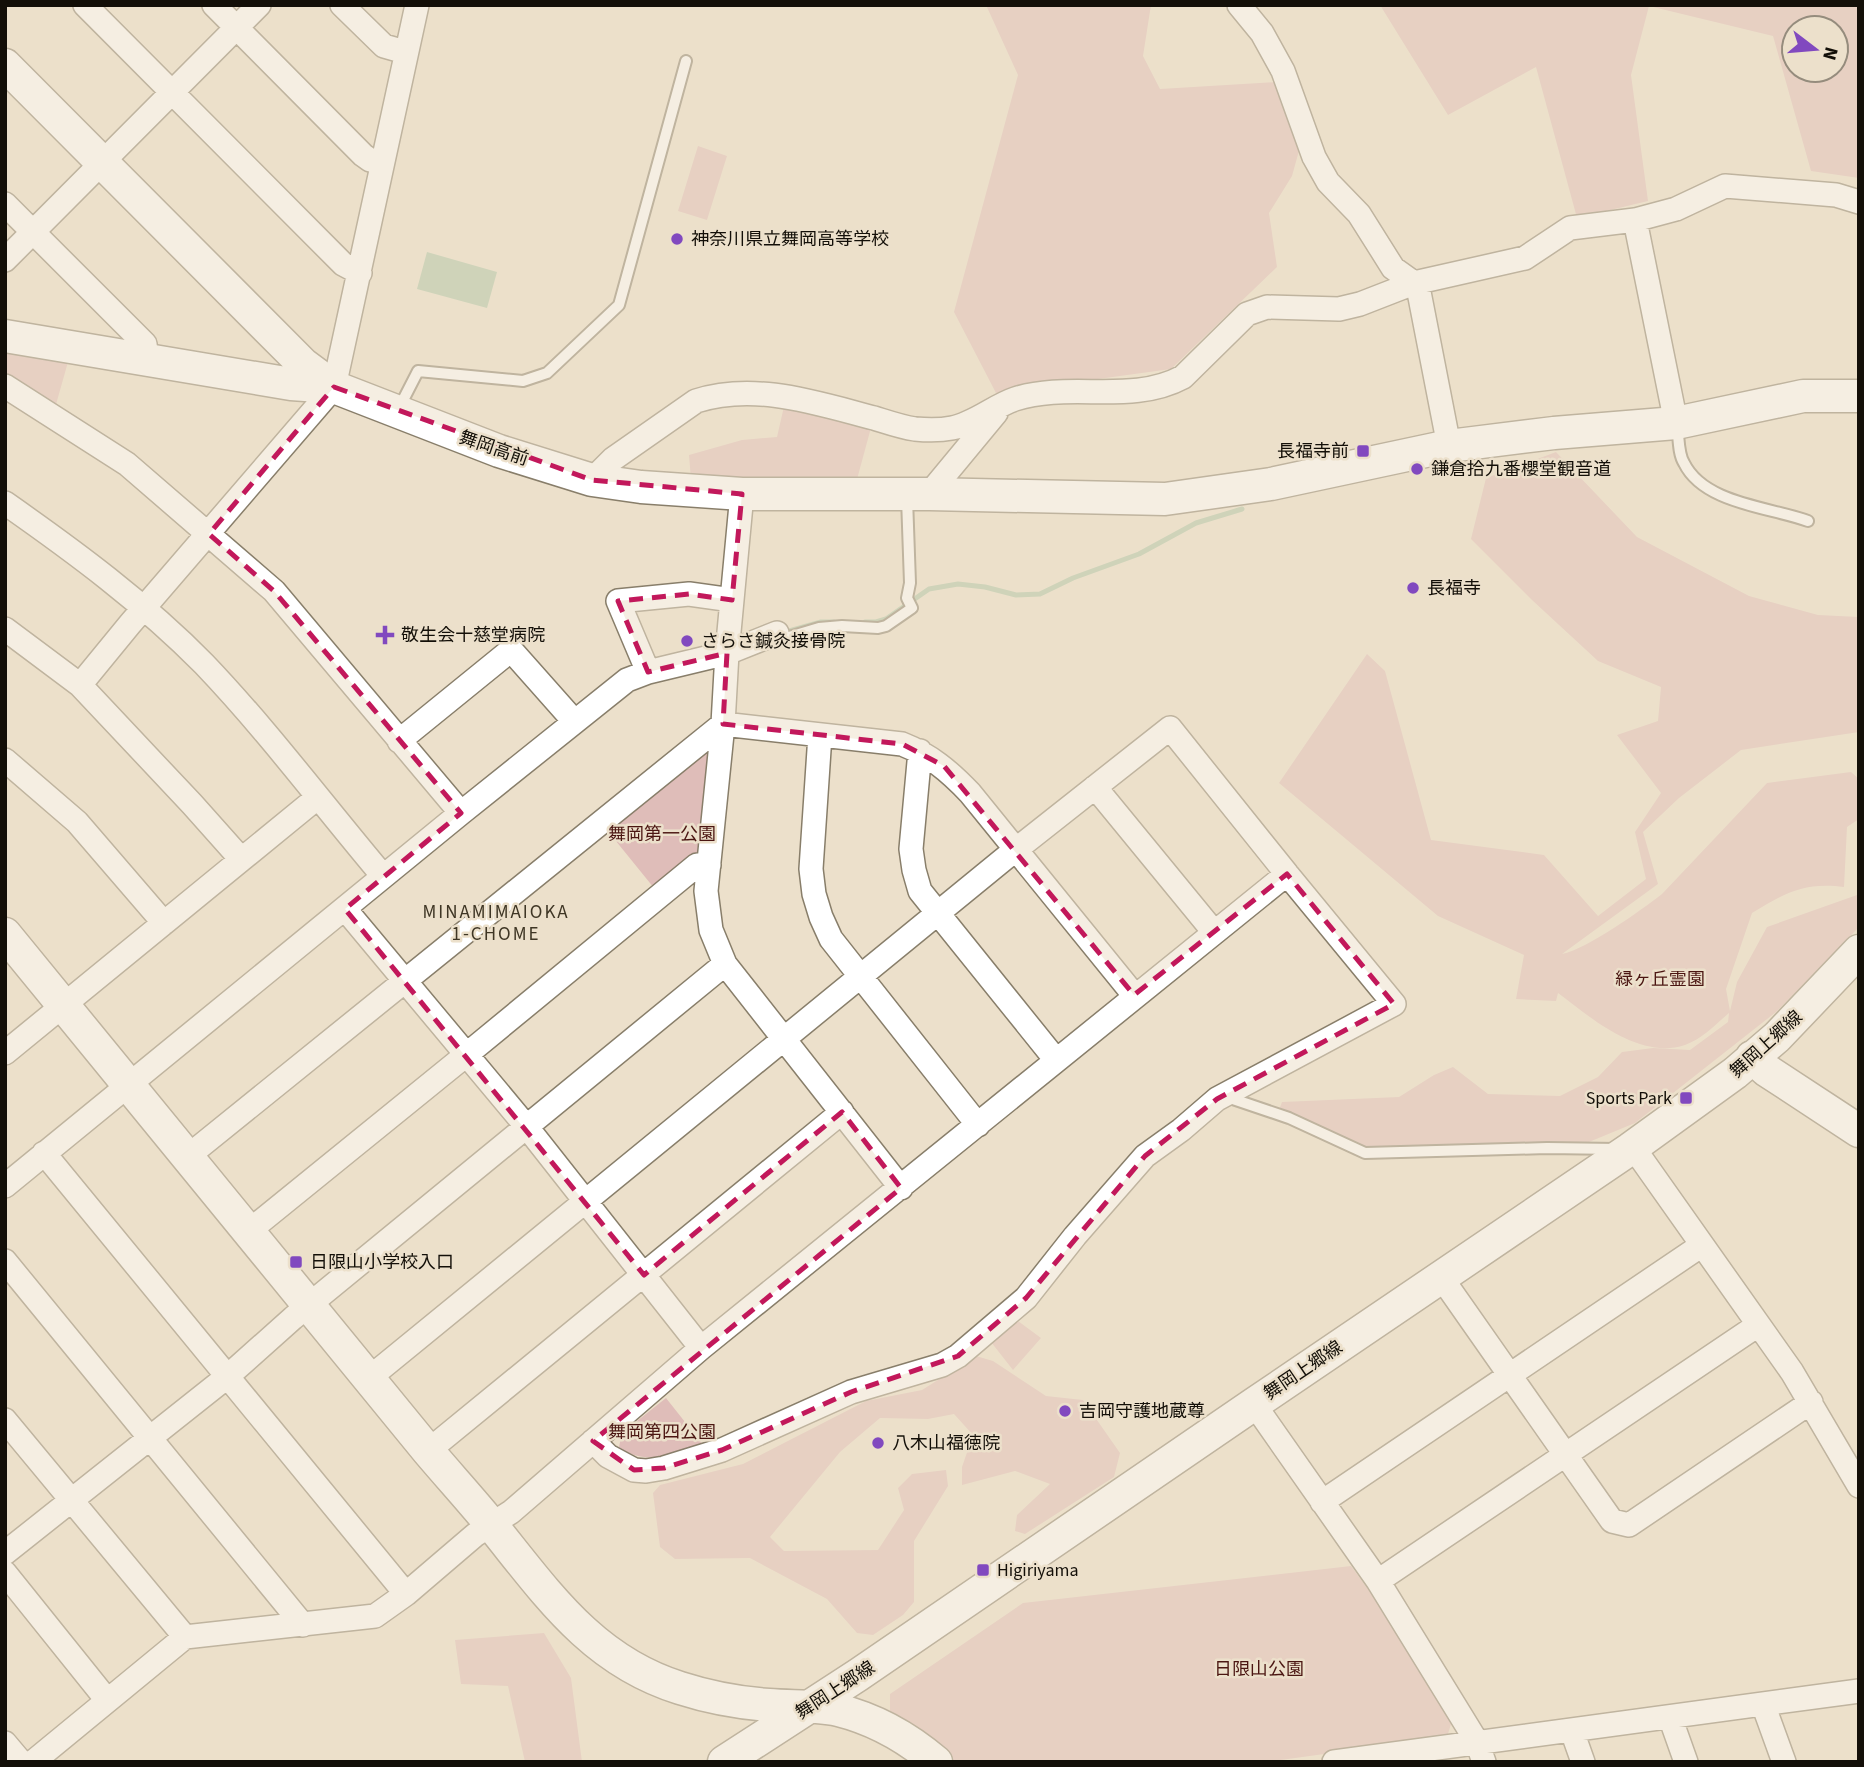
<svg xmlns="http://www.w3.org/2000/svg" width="1864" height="1767" viewBox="0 0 1864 1767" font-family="'Source Sans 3','Noto Sans JP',sans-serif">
<rect width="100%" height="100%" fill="#ece0cb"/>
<path fill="#dfbdb9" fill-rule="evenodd" d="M986,5H1151L1143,56L1160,89L1278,82L1302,140L1292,176L1269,213L1277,267L1171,369L996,393L954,312L1018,75Z
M1380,5H1859V178L1811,171L1773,36L1649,6L1631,75L1648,201L1577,218L1536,67L1448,115ZM1794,28H1836V70H1794Z
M698,146L727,156L707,220L678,211Z
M5,344L68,362L55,408L5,380Z
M785,402L872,424L856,483L691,480L689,455L742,440L777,437Z
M1556,452L1637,537L1749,596L1818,615L1859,617V732L1741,750L1679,798L1643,832L1658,884L1562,954C1587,949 1640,911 1662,894L1767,783L1851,772L1859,779V819L1847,827L1844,887C1804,882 1785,893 1752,913L1726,989L1730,1011L1737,982L1767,927L1857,895L1859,896V927L1776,1012L1635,1123L1589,1142L1366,1150L1279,1110L1282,1102L1399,1097L1434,1075L1453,1067L1488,1094L1560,1096L1598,1077L1622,1052L1653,1048L1690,1050L1728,1022L1729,1013C1716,1024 1702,1039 1685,1045C1639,1060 1591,1018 1558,993L1556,1001L1516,999L1524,955L1438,916L1279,783L1367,654L1385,671L1431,840L1544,855L1598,916L1646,879L1635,832L1661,793L1617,735L1658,721L1661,687L1598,661L1532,600L1471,539L1486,478Z
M711,746L699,851L654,888L607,830Z
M1018,1321L1041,1338L1013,1370L991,1342Z
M976,1356L993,1361L1046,1396L1083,1400L1120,1453L1114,1477L1025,1534L1015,1531L1017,1515L1050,1484L1015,1471L962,1485V1467L973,1435L954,1414L928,1419L880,1418L840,1452L770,1537L784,1551L878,1550L904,1510L898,1488L912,1474L946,1470L948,1486L914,1541V1602L903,1615L873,1635L857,1633L827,1599L750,1558L675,1559L660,1547L653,1493L660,1485L743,1464L866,1401L922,1390Z
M666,1398L704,1446C675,1453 645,1467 619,1447L622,1433Z
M1351,1566L1403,1637L1451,1724L1447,1737L1267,1762H951L945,1754L890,1714V1694L1023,1603Z
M544,1633L571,1678L582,1762H525L508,1686L461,1684L455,1640Z"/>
<path fill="#aac4a5" d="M427,252L497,272L487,308L417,289Z"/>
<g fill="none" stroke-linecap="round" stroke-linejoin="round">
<path stroke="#aac4a5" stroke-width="5" d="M865,622H876L886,619L929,589L958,584L985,587L1016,595L1040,594L1073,578L1139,554L1196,523L1242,509
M782,633L821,622H834"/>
<g stroke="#887e6a" stroke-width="14">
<path id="lane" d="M398,410L418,371L523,381L547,373L619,305L686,61
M1677,426C1679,437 1678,454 1684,463C1704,504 1770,507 1808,521
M789,637L819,628L842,626L878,628L886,626L912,608L907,598L910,583L907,498
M1224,1096L1289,1118L1365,1153L1547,1148L1617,1149"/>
</g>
<g stroke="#887e6a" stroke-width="26">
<path id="street" d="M85,5L343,264L360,273
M214,5L363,155L370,160L382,162
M342,5L384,46L405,52
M1239,5L1262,33L1283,71L1314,157L1328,182L1359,214L1393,268L1414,283L1419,292L1449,446
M5,204L145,344L147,360
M1635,220L1676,423
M5,260L259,5
M5,386L127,464L274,591L461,813
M592,480L613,459L696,401C755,382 816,403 874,418C887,422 901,427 915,429C926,430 942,430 952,428C974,424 994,406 1015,399C1070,381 1131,405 1183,377L1247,314L1267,307L1339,309L1360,304L1414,283L1525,258L1570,228L1635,220L1676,209L1725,186L1836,195L1859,202
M742,494L727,653L723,724L706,891L711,930L725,964L901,1188
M929,494L996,413
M5,503C75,552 144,603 204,664C268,731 323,805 383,876
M5,629L80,685L130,624L334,387L417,5
M648,672L618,601L689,594L732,600
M80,685L192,804L241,859
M820,735L811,869L814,894L821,917L831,939L978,1125
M399,741L511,650L574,721
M920,751L911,849L914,870L920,891L1056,1060
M5,760L77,822L164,923
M1095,787L1214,932
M345,909L526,1126L701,1348
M5,1053L318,797
M1633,1147L1792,1372L1859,1486
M44,1153L406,1594
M187,1157L723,724L902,744C930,755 949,771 970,793L1134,995
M5,1186L461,813L627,680L648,672L727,653L777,633
M249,1231L466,1055L697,865H709
M5,1261L303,1625
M1441,1277L1612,1521L1629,1525L1811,1402
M1254,1404L1378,1581L1477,1742L1484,1762
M5,1420L185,1637
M593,1441L608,1456L634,1470L646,1471L664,1468L722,1450L851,1392L942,1365L958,1356L1026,1298L1075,1236L1145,1156L1181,1130L1217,1099L1394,1004L1287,874
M428,1451L842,1112
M1322,1502L1702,1245
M5,1553L228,1376L293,1318L725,964
M5,1573L107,1700
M1378,1581L1758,1325
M1763,1704L1784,1762
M1670,1717L1686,1762
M1572,1731L1583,1762
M5,1743L21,1762
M33,1762L185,1637L375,1616L406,1594L475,1535L511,1512L701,1348L1287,874L1170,728L1004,859L368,1379
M1334,1762L1859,1691"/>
</g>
<g stroke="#887e6a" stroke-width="35">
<path id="secondary" d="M5,65L303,364L334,387
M5,336L291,384L334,387L499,451L592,480L641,487L742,494H929L1165,499L1271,484L1449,446L1554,433L1676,423L1803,396H1859
M5,934L428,1451C450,1477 473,1502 494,1528C548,1595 593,1661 680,1688C708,1697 740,1703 769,1705C792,1707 816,1705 838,1710C874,1719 908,1738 936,1762
M1752,1057L1766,1070L1859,1131
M724,1762L858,1675L1254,1404L1630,1149L1735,1073L1777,1037L1859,951"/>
</g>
<use href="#lane" stroke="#fff" stroke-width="10"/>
<use href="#street" stroke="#fff" stroke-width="23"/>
<use href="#secondary" stroke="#fff" stroke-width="32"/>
</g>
<path d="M0 0H1864V1767H0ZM334,387L592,480L742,494L732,600L689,594L618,601L648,672L727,653L723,724L902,744L944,766L1134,995L1287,874L1394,1004L1217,1099L1145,1156L1026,1298L958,1356L851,1392L722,1450L664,1468L634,1470L593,1441L901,1188L842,1112L644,1275L345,909L461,813L274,591L209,534Z" fill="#ece0cb" fill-opacity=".55" fill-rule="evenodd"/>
<path fill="none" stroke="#c2185b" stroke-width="5" stroke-dasharray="14 9" stroke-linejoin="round" d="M334,387L592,480L742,494L732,600L689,594L618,601L648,672L727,653L723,724L902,744L944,766L1134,995L1287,874L1394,1004L1217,1099L1145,1156L1026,1298L958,1356L851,1392L722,1450L664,1468L634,1470L593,1441L901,1188L842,1112L644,1275L345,909L461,813L274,591L209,534Z"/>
<g fill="#8149bf" stroke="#ece0cb" stroke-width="2.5">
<circle cx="677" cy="239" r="7"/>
<rect x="1356" y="444" width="14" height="14" rx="3.5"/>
<circle cx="1417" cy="469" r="7"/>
<circle cx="1413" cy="588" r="7"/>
<path d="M381.5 624.5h7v7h7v7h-7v7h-7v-7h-7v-7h7z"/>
<circle cx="687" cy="641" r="7"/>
<rect x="1679" y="1091" width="14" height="14" rx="3.5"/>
<rect x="289" y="1255" width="14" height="14" rx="3.5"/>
<circle cx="1065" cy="1411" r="7"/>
<circle cx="878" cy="1443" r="7"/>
<rect x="976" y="1563" width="14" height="14" rx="3.5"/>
</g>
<g text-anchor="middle" stroke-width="5" stroke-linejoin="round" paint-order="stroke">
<g font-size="18" fill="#130f08" stroke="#ece0cb" text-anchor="start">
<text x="691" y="245">神奈川県立舞岡高等学校</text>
<text x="1349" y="457" text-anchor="end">長福寺前</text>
<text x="1431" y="475">鎌倉拾九番櫻堂観音道</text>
<text x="1427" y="594">長福寺</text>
<text x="401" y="641">敬生会十慈堂病院</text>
<text x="701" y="647">さらさ鍼灸接骨院</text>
<text x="1672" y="1104" text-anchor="end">Sports Park</text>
<text x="310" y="1268">日限山小学校入口</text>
<text x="1079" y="1417">吉岡守護地蔵尊</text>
<text x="892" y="1449">八木山福徳院</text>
<text x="997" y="1576">Higiriyama</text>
</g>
<g font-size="18" fill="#130f08" stroke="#ece0cb">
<text transform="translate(494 448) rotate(19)" y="6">舞岡高前</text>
<text transform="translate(1766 1044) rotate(-42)" y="6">舞岡上郷線</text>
<text transform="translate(1303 1370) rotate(-34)" y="6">舞岡上郷線</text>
<text transform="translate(835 1690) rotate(-33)" y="6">舞岡上郷線</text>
</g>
<g font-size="18" fill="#4b1612" stroke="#ece0cb">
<text x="662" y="840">舞岡第一公園</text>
<text x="1660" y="985">緑ヶ丘霊園</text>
<text x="662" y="1438">舞岡第四公園</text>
<text x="1259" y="1675">日限山公園</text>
</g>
<g font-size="19" letter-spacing="2" fill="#3f3625" stroke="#ece0cb">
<text x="496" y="918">MINAMIMAIOKA<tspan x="496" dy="22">1-CHOME</tspan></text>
</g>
</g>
<rect width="1864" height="1767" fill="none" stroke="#130f08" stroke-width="14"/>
<g transform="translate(1815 49) rotate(106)"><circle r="33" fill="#ece0cb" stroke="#958c7d" stroke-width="2"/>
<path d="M0-5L12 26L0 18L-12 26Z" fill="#8149bf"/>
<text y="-10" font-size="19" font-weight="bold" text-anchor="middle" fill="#130f08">N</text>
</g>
</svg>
